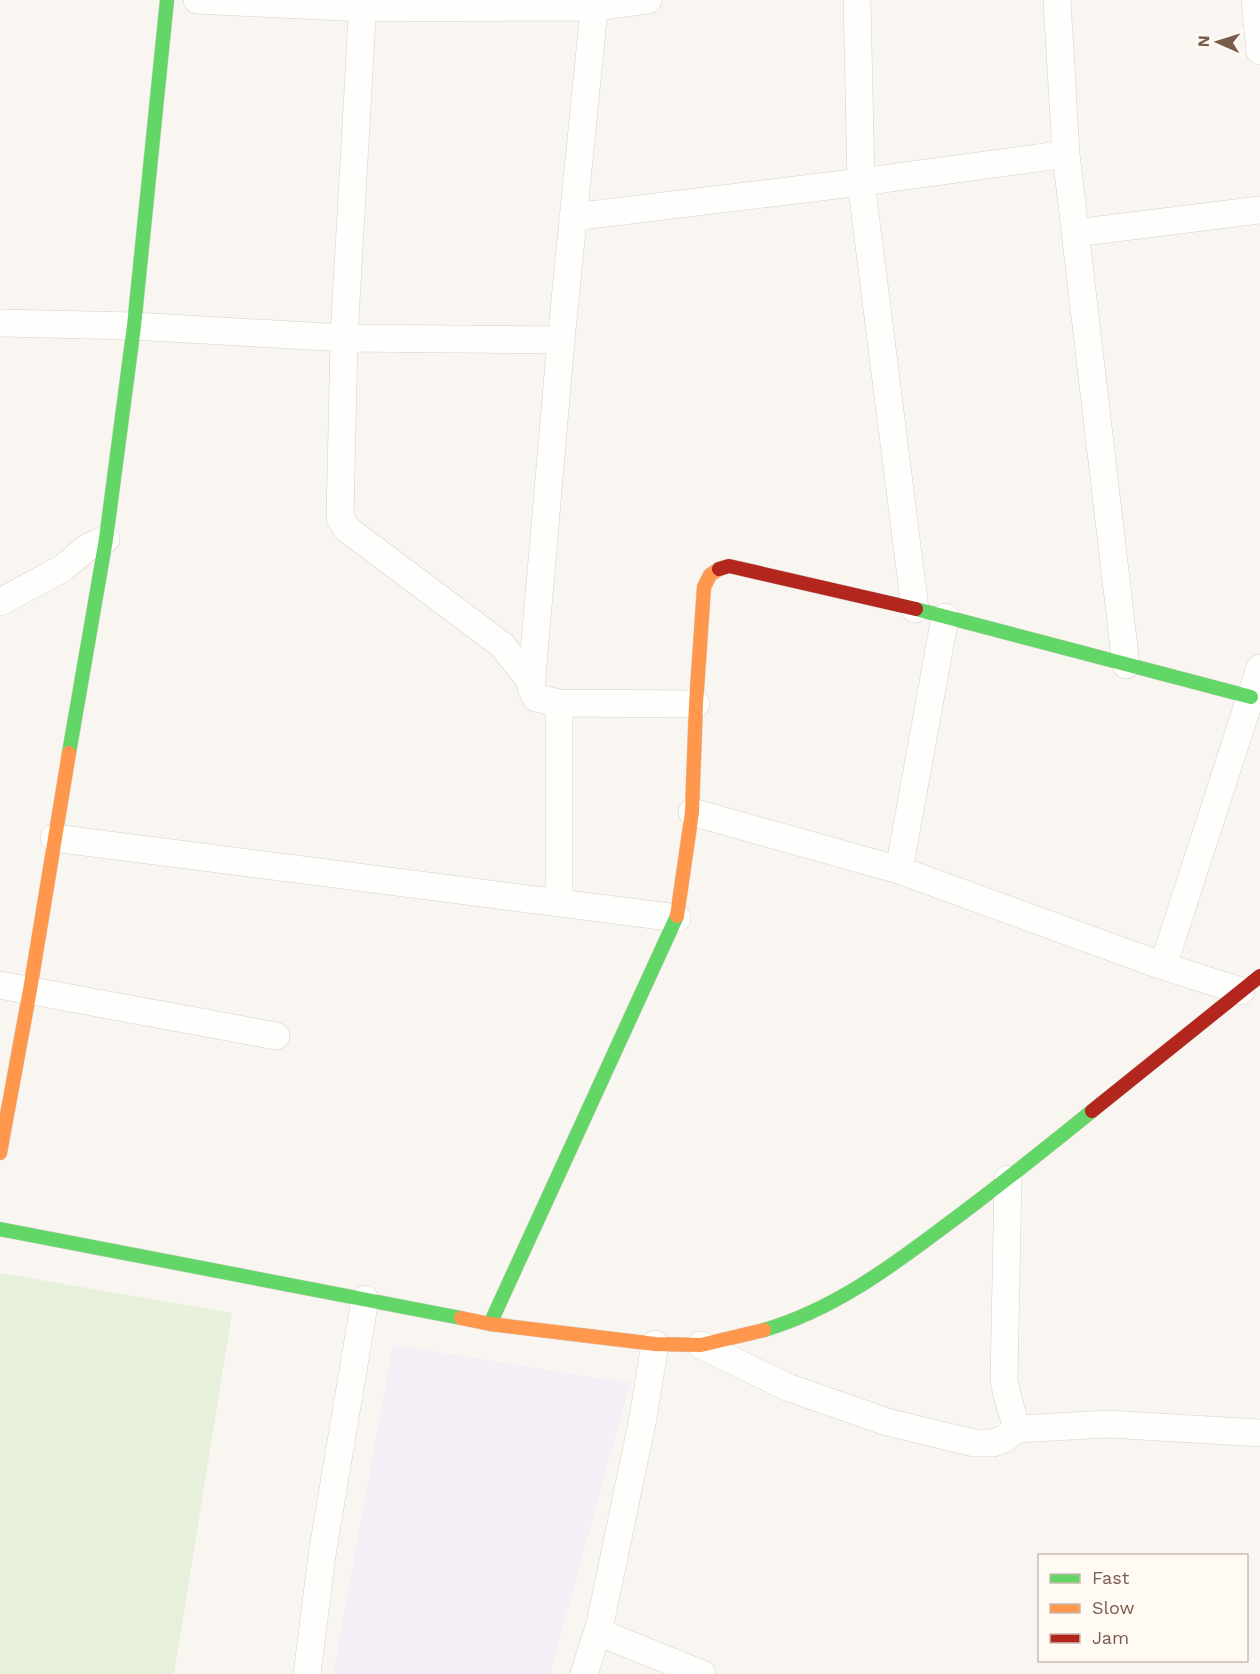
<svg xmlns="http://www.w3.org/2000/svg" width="1260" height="1674" viewBox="0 0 1260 1674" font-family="'Work Sans',sans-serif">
<rect width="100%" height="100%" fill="#f9f5f0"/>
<path fill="#f6eef6" d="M393,1345L630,1383L550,1674H333Z"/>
<path fill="#e7f0db" d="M0,1273L232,1313L174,1674H0Z"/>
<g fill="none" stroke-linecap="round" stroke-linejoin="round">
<g stroke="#d7d1cb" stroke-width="28">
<path id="street" d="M197,0L362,8L595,7L648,0
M363,0L344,338L340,518L347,529L502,645L531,682
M595,0L561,340L531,688L536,698L559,703L696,704
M857,0L861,182L915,609
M1057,0L1066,154L1126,665
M1255,0L1260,51
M573,217L861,182L1066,154
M1075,233L1260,210
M0,323L134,326L344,338L561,340
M0,602L63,568L88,547L106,539
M559,703V903
M692,812L899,870L1163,966L1241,991
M54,838L677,918
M899,870L945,617
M1163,966L1260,668
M0,985L276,1036
M1008,1179L1004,1380L1007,1395L1017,1429L1108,1424L1260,1433
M701,1345L787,1387L887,1422L974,1443H993L1004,1439L1017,1429
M598,1632L702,1674
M307,1674L322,1555L365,1299
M584,1674L600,1624L643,1418L655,1344"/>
</g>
<g stroke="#d9d2cb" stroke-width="15">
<path id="fast" d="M916,609L1251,697
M69,753L106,539L134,326L167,0
M0,1229L461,1318
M490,1324L677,916
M764,1330C832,1310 888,1269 945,1226C995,1189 1044,1150 1092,1111"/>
</g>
<g stroke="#d9d2cb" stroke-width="15">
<path id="slow" d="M677,916L692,812L696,704L704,587L710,575L719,569
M0,1153L30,990L69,753
M461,1318L490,1324L655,1344L701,1345L764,1330"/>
</g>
<g stroke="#d9d2cb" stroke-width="15">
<path id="jam" d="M719,569L729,566L916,609
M1092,1111L1260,976"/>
</g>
<use href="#street" stroke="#fefefd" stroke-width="27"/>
<use href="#fast" stroke="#63d668" stroke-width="14"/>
<use href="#slow" stroke="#ff974d" stroke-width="14"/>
<use href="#jam" stroke="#b3261e" stroke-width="14"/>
</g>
<rect x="1038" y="1554" width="210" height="108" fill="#fffaf3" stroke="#cabbb1" stroke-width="1.5"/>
<rect x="1050" y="1574" width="30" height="9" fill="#63d668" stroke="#cabbb1" stroke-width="1.5"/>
<text x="1092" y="1584" font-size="18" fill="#7a5c4d">Fast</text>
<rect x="1050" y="1604" width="30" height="9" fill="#ff974d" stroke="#cabbb1" stroke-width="1.5"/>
<text x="1092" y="1614" font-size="18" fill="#7a5c4d">Slow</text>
<rect x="1050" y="1634" width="30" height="9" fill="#b3261e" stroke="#cabbb1" stroke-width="1.5"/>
<text x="1092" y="1644" font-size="18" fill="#7a5c4d">Jam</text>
<g transform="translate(1218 42) rotate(273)" stroke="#fffaf3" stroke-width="4.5" paint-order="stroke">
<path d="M0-4.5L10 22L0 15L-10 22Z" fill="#7a5c4d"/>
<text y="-9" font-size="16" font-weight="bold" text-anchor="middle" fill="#7a5c4d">N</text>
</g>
</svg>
